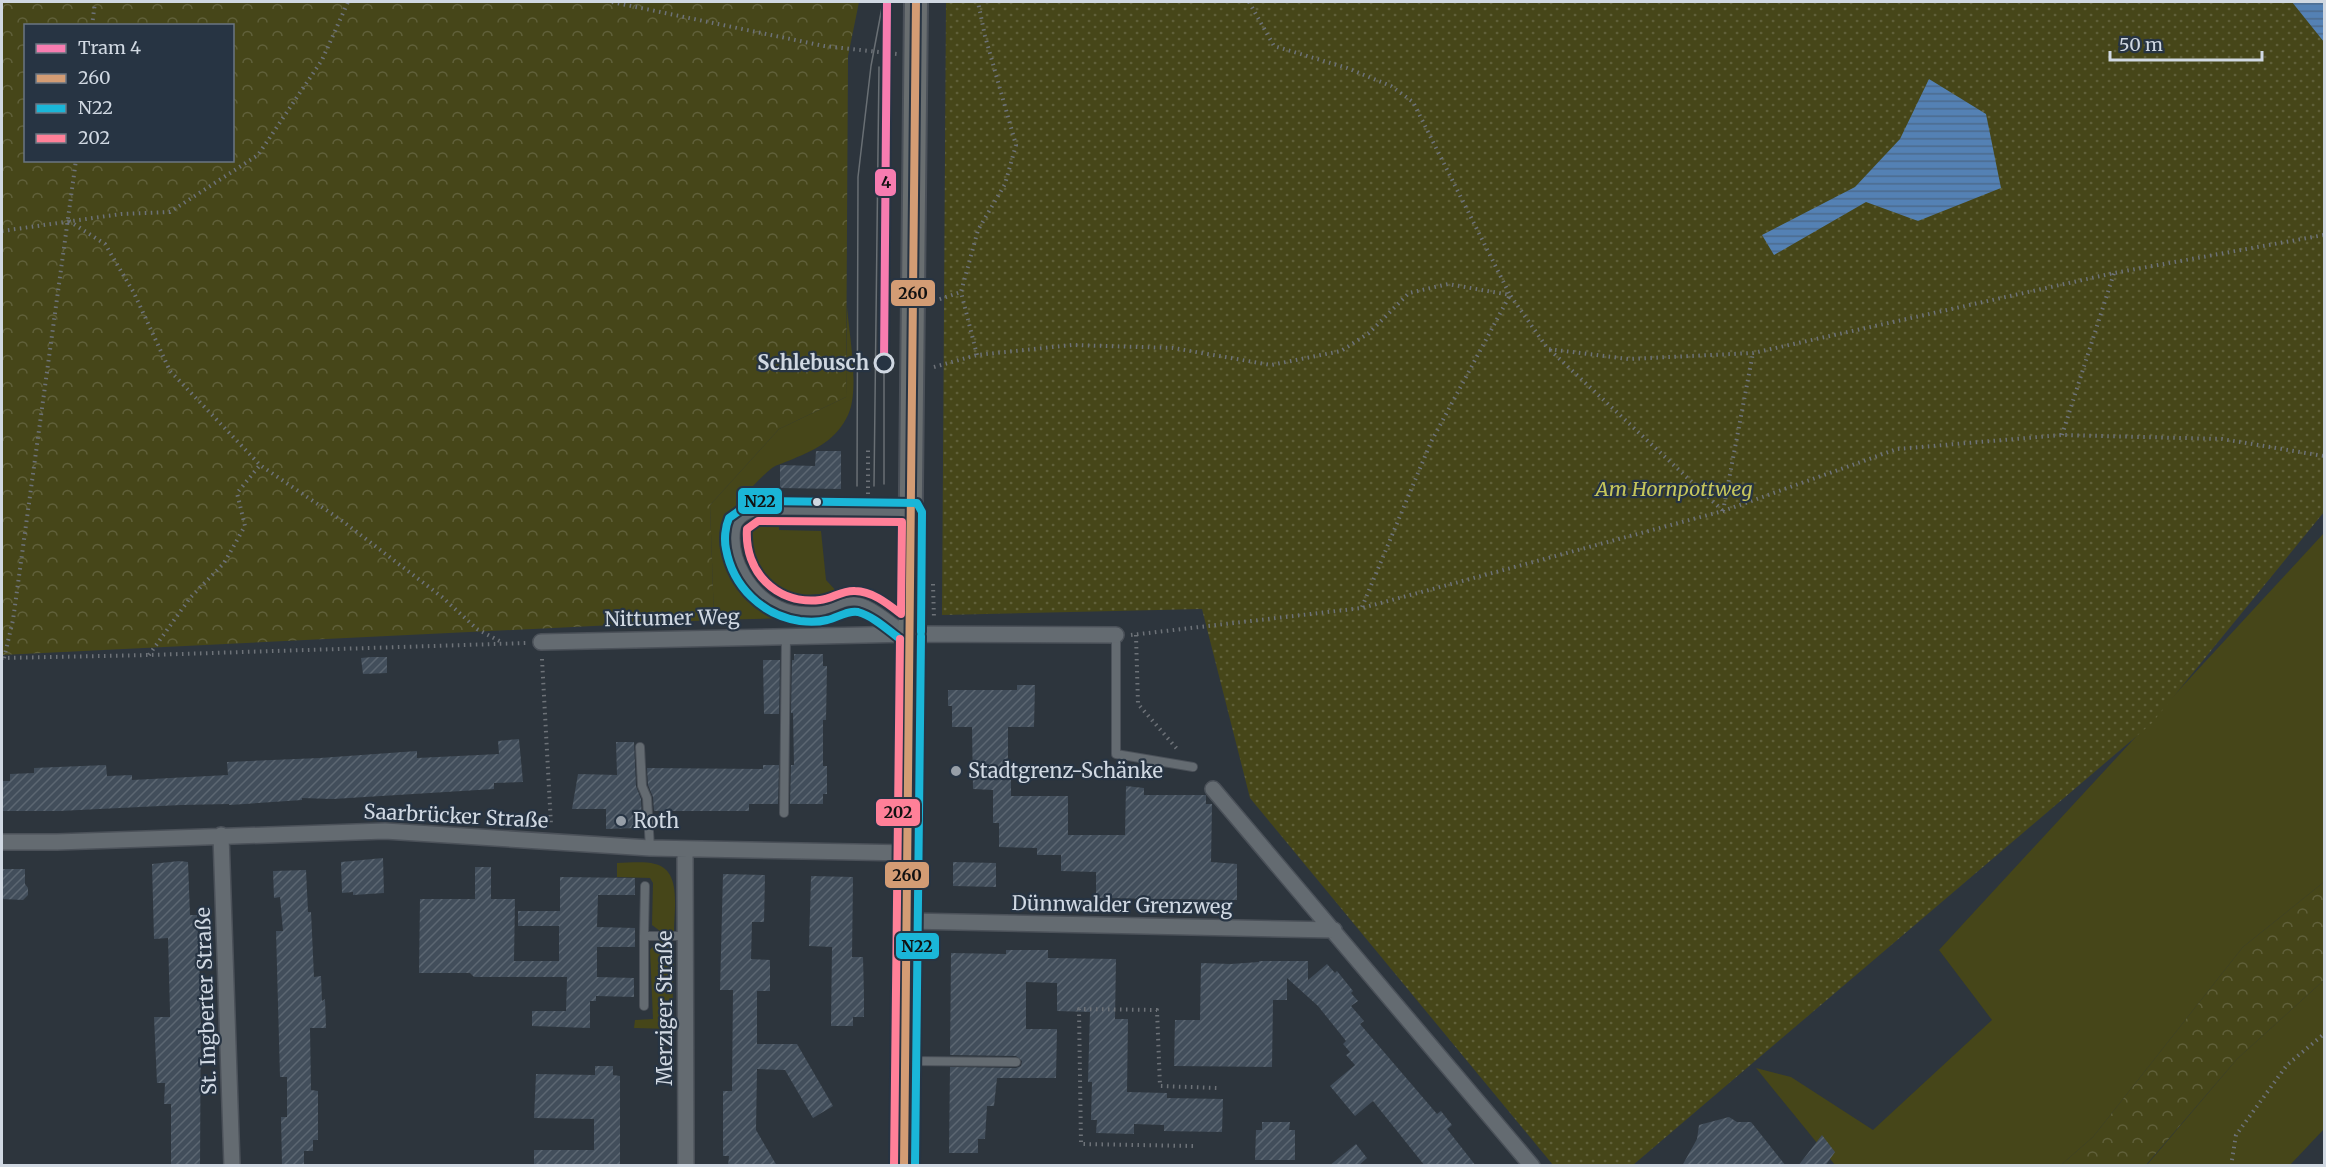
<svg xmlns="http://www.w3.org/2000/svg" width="2326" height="1167" viewBox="0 0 2326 1167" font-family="Merriweather,serif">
<defs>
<pattern id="forest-crowns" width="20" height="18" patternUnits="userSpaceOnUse" patternTransform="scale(1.5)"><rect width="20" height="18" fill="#464619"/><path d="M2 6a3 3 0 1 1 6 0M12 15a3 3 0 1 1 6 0" fill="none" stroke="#60603a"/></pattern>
<pattern id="park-dots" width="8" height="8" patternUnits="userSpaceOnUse" patternTransform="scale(1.5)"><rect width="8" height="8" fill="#464619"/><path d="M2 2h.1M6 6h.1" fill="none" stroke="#60603a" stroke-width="1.8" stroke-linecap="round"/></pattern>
<pattern id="water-rules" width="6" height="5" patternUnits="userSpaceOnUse" patternTransform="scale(1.5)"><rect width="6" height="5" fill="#5481b4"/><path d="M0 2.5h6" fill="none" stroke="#4c6b8d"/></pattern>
<pattern id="building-hatch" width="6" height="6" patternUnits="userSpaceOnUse" patternTransform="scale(1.5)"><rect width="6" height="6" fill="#424e5b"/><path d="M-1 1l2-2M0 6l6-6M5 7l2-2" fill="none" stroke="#5c6772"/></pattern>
</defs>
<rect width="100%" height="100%" fill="#2d353d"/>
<path fill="#464619" d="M847,306C849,334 860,390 848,415C837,439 817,449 793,459C787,462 778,464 772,468C759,478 724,515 721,531C718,545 723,558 728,571C732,582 738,588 747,596C777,625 823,611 860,610L864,612L865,616L714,620L710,505L779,429L846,397Z
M768,520L779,521V530L821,531L826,580L838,593C826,596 814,601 802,599C768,594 721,539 768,520Z
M2324,533V882L2243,947L2093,1137L2061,1165H1835L1756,1068L1791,1077L1873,1130L1992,1020L1939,950Z
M617,863C629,863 643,861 655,864C682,870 674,910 674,931H660L652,925L653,883L650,878L617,877Z
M663,940L674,944L672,1029L634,1028L635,1020L653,1019L650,950L657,942Z
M2324,980V1129L2290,1165L2146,1166L2237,1059Z"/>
<path fill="url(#forest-crowns)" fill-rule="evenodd" d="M2,2H859L848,56L846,397L779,429L710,505L714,620L2,655ZM26,26H232V160H26Z
M2324,882V980L2237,1059L2146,1165H2061L2093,1137L2243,947Z"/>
<path fill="url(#park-dots)" d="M946,2H2324V512L2152,723L1633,1165H1553L1250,798L1202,609L942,615Z"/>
<path fill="url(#water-rules)" d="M2292,2H2324V42Z
M1929,79L1986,114L2001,188L1918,221L1866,202L1774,255L1762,235L1855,187L1900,139Z"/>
<path fill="url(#building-hatch)" d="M816,451H841V489L780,488V465L815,466Z
M794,654H823V666H827L826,720H823V766H827V794H823V804H790L791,765H794L793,713H791L792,660H794Z
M372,657H387V673L363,674L361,658Z
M763,660H780L779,714H764Z
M1017,685H1035L1034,727H1008V779H1011V796H1068V835H1125L1126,786L1144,788V795H1206V804H1212L1211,862L1237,864V900L1096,898V872L1061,871V855H1037V848L999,847V823H993V790L973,789L972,727H952V706H948V690H1017Z
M519,739L523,782L494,783V789L333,799L302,798V800L229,805V804L181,805L59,811H2V781H10V774L34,773V768L106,765L107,776L132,775V780L228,775L227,762L320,758L417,751V758L499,754L498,741Z
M616,742H634L636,786L641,799L642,822L636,821V828L606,829V809H572L578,774L617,775Z
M763,765H779L778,804H749V811H654L653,797L648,785L647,768L763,769Z
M383,858L384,893L353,895V892L342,893L341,862Z
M179,861L188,862L190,915H197L201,1000L200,1166H171V1104H164L165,1083H157L154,1017H170V1012L168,938L154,939L152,864Z
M953,862L996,863V887L953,886Z
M475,867H491V899H515L514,961H559V926H518V911H560V877L635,878V895H598L597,927L635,928V947H597V977L634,978V997L596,996V1001H590V1028L532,1026V1011H566L567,977H474L470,973H419L420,899H475Z
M2,869H25V884L28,888V895L23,900L2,899Z
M306,870L308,912H311L314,977L321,976L322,1001L325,999L326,1028H310L311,1090L318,1091V1140H313V1151H304V1166H282L281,1117H287V1077H280L276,931H283L280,897L274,898L273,871Z
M723,874L765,875L764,922H752L751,959L770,960V991H757V1044H797L833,1106L813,1118L785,1070L757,1069L756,1130L777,1166H728L729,1156H723V1091H732L733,990H720Z
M811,876L853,877L852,957H863L864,996V1017H853V1026H831L832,947L809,946Z
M1006,950H1048V958L1116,959L1115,1019H1128L1127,1092L1167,1093V1098L1223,1099L1222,1132L1164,1131V1125L1134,1124V1134L1096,1133L1097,1120H1091L1092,1082H1088L1090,1012L1057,1011V983L1026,982V1029H1057L1056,1078H997L994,1106H987L985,1139H978V1153H949L950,1067L1016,1068L1021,1066L1022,1061L1016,1056L950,1055L951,953L1006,954Z
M1259,961H1308V980L1327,964L1335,973L1337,971L1353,991L1351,993L1358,1001L1351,1006L1364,1021L1360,1024L1437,1114L1441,1111L1452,1125L1447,1129L1476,1166H1425L1373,1101L1355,1116L1330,1086L1355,1065L1346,1055L1350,1052L1343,1044L1346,1041L1318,1006L1287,978V1000H1273L1272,1067L1174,1066L1175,1020H1200L1201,963L1231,964L1259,962Z
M595,1066H613V1075L620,1076V1166H534V1150H594V1119L534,1118L536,1074L595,1075Z
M1729,1117L1737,1122H1751L1786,1166H1682L1697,1139L1699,1125Z
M1262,1122H1290L1289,1130H1295V1160H1255L1256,1130H1262Z
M1822,1135L1835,1152L1825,1166H1798Z
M1356,1144L1367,1158L1358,1166H1329Z"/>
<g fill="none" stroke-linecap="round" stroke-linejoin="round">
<g stroke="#4b5159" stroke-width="10">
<path id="service" d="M906,631C894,623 873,605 859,602C845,598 833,610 819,611C806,612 791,611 779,605C752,593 732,559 736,530C738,515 755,511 768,510L907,512
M1116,635V754L1193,767
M640,747L642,786L647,798L650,848
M784,813L786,636
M644,936L645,886
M644,1006V936H685
M908,1061L1016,1062"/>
</g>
<g stroke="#4b5159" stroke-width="18">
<path id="minor" d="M541,642L911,634L1116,635
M1213,789L1532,1166
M221,835L232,1166
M2,842H57L385,831L650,848L909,853
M685,849L686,1166
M908,921L1334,930"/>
</g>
<g stroke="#4b5159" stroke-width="26">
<path id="secondary" d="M904,1166L916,2"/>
</g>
<path stroke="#6d7278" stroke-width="4" stroke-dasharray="1.5 4.5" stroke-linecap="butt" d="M612,2L824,46L897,54
M1249,2L1274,46L1347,68L1391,86L1413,102L1510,295L1431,442L1362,607
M92,26L95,2
M69,221L105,244L134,293L170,371L260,465L341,520L442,597L477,629L503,643
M2,231L121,214L170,212L258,155L322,60L348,2
M934,301L961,292
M1550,350L1722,510
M977,355L961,292L978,230L1005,184L1016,145L985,36L978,2
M934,367L977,355L1072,345L1173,348L1271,365L1341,351L1369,333L1409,293L1448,284L1510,295L1548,349L1628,359L1753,353L2114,273L2324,235
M2062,435L2114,273
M868,500V446
M1723,511L1753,353
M933,584L934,619
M1131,635L1362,608L1723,511L1897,449L2062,435L2222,439L2324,456
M1136,635L1138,704L1178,750
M149,655L190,598L224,563L245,526L237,493L260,465
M2,658L149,655L527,643
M4,658L13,620L76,160
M542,659L551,825
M1193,1146L1081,1144L1079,1009L1157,1010L1160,1086L1218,1088
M2231,1166L2236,1135L2287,1065L2324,1034"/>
<use href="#service" stroke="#646b71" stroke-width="8"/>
<use href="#minor" stroke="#646b71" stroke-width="15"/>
<use href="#secondary" stroke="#696e70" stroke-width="22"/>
<path stroke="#696f74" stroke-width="1.5" d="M884,484V363
M857,486L858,177L871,66L883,2
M874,486L879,67"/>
<g stroke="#273443" stroke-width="12">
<path id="bus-1" d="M904,1166L916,2"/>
</g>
<g stroke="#273443" stroke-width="12">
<path id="bus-2" d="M900,639C888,630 873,616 858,612C848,610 837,618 827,620C819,622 808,622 800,621C762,615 733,587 726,549C724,540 725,527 729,518L753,501L917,503L922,512L921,632
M915,1166L921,636"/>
</g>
<g stroke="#273443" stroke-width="12">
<path id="bus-3" d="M758,521L902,522L901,614C888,604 872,591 855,591C842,590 832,599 820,600C776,605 744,571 747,529Z
M894,1166L900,639"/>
</g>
<use href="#bus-1" stroke="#d39c74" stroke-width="8"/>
<use href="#bus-2" stroke="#1ab6d8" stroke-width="8"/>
<use href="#bus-3" stroke="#ff8098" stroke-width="8"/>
<g stroke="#273443" stroke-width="12">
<path id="tram-1" d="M884,363L887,2"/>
</g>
<use href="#tram-1" stroke="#f77cb0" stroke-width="8"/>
</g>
<circle fill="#273443" stroke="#d0d8e2" stroke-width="3" cx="884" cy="363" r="9"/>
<circle fill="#d0d8e2" stroke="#273443" stroke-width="2" cx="817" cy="502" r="5"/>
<g fill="#979fa8" stroke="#273443" stroke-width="2">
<circle cx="956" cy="771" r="6"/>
<circle cx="621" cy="821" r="6"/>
</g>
<g text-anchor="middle" stroke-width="4.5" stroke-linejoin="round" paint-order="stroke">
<g font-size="20" font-weight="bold" fill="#d0d8e2" stroke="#273443" text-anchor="end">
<text x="869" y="370">Schlebusch</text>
</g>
<g font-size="20" font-style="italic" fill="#c6c65b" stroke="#273443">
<text x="1674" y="496">Am Hornpottweg</text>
</g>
<g font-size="20" fill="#d0d8e2" stroke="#273443">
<text transform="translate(672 618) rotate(-1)" y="7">Nittumer Weg</text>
<text transform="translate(456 816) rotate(3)" y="7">Saarbrücker Straße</text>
<text transform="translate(1122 905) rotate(1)" y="7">Dünnwalder Grenzweg</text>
<text transform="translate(206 1001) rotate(-92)" y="7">St. Ingberter Straße</text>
<text transform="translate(665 1008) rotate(-90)" y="7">Merziger Straße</text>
</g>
<g font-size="20" fill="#d0d8e2" stroke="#273443" text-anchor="start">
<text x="968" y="778">Stadtgrenz-Schänke</text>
<text x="633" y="828">Roth</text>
</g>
</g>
<g stroke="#273443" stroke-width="2">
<rect x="874" y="168" width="23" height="29" rx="6" fill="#f77cb0"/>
<rect x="890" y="279" width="46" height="28" rx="6" fill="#d39c74"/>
<rect x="737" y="487" width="46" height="28" rx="6" fill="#1ab6d8"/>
<rect x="875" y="798" width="46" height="29" rx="6" fill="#ff8098"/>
<rect x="884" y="861" width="46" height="28" rx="6" fill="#d39c74"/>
<rect x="895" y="932" width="45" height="28" rx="6" fill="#1ab6d8"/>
</g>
<g font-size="16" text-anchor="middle" font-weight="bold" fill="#111">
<text x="886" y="188">4</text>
<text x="913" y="299">260</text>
<text x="760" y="507">N22</text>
<text x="898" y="818">202</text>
<text x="907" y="881">260</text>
<text x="917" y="952">N22</text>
</g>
<rect width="2326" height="1167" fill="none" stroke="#d0d8e2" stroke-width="6"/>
<rect x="24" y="24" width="210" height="138" fill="#273443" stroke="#6b7683" stroke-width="1.5"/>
<rect x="36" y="44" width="30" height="9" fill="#f77cb0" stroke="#6b7683" stroke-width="1.5"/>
<text x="78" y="54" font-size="18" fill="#d0d8e2">Tram 4</text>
<rect x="36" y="74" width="30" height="9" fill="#d39c74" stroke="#6b7683" stroke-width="1.5"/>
<text x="78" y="84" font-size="18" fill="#d0d8e2">260</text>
<rect x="36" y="104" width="30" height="9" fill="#1ab6d8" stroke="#6b7683" stroke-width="1.5"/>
<text x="78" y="114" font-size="18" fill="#d0d8e2">N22</text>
<rect x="36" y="134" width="30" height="9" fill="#ff8098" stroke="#6b7683" stroke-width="1.5"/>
<text x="78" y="144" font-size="18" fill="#d0d8e2">202</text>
<path d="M2110 51v9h152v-9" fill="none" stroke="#d0d8e2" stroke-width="3"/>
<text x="2119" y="51" font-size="18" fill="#d0d8e2" stroke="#273443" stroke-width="4.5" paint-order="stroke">50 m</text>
</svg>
